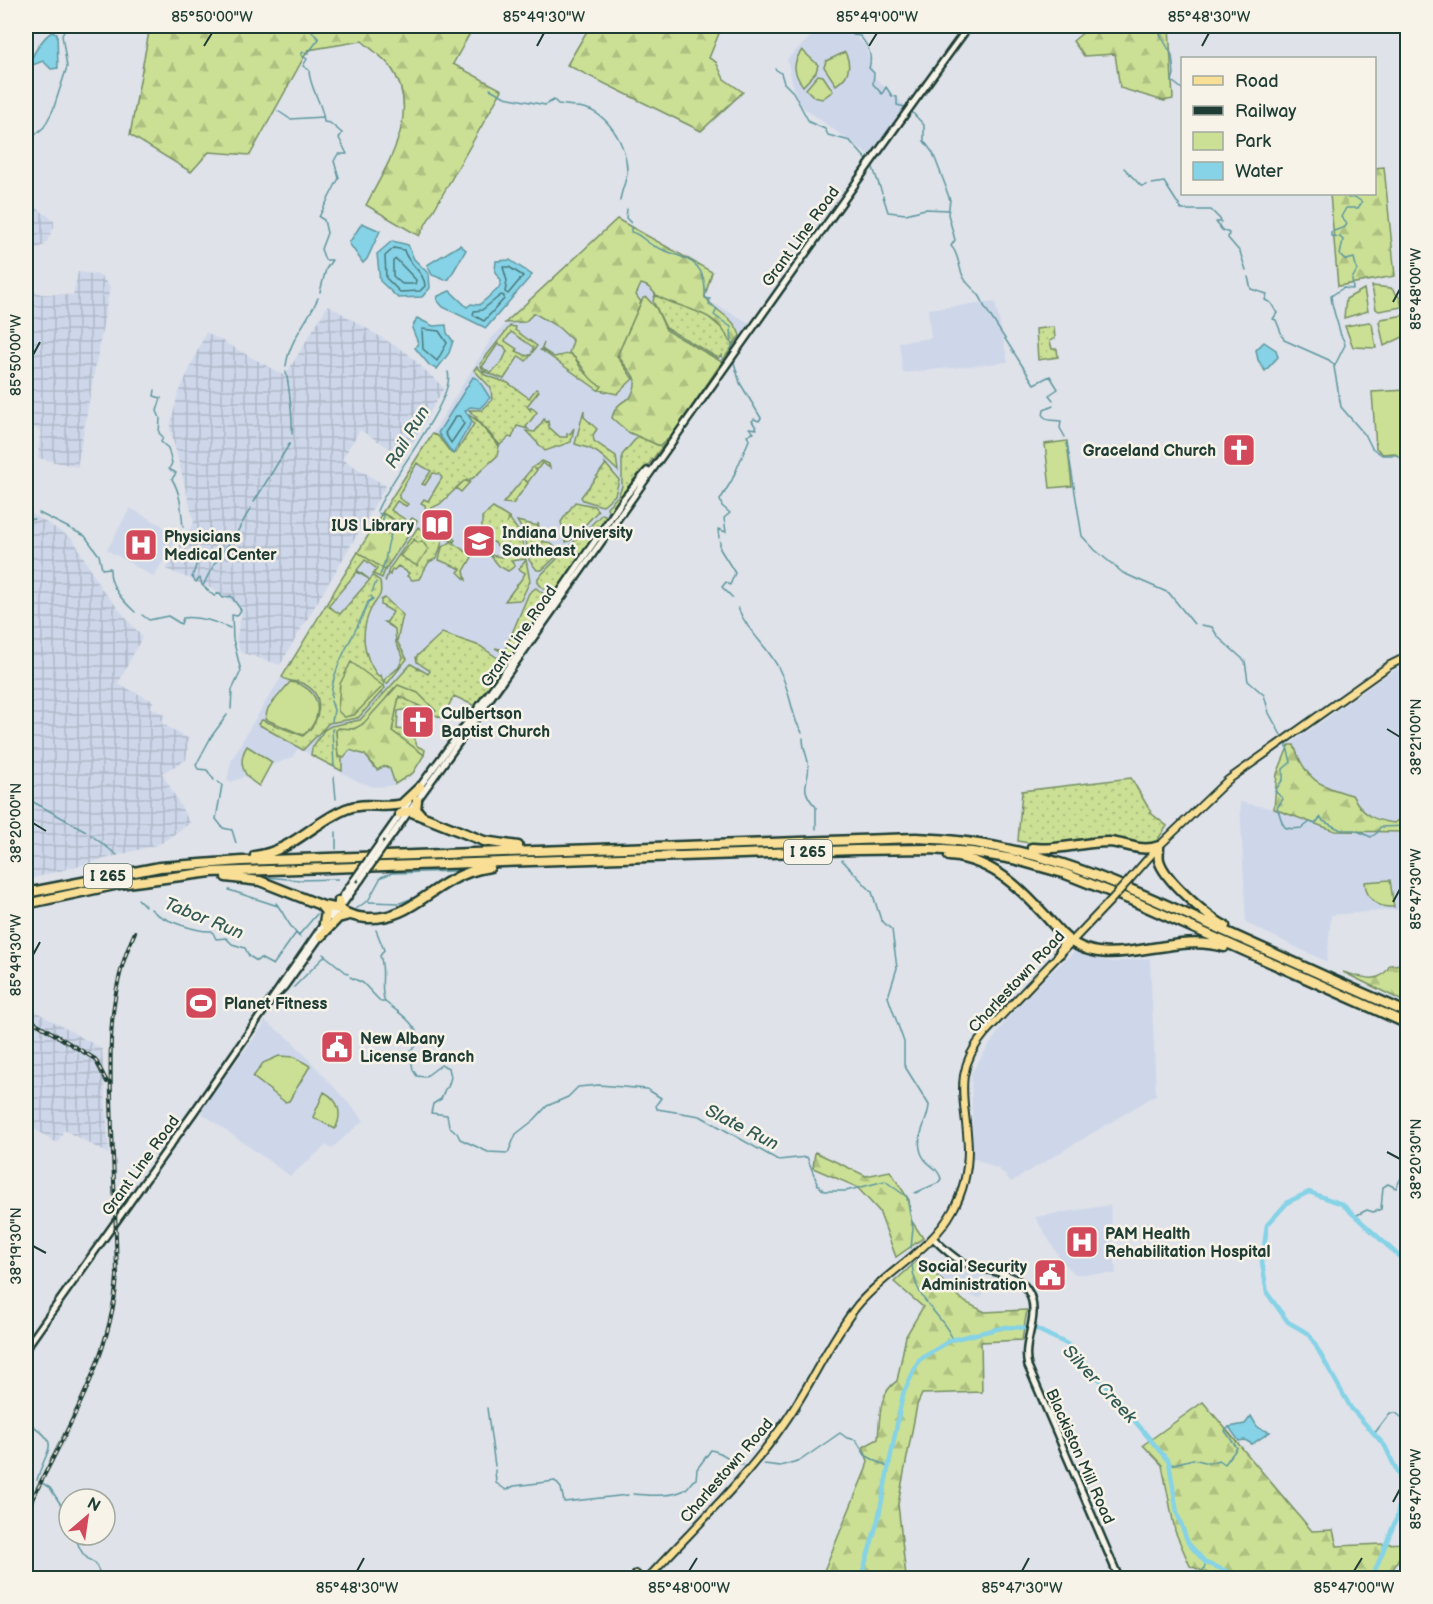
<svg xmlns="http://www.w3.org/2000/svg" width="1433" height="1604" viewBox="0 0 1433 1604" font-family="'Balsamiq Sans',sans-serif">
<defs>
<pattern id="industrial-grid" width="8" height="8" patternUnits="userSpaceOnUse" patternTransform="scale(1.5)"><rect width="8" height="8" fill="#ced7e9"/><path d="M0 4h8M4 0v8" fill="none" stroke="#b0b9c8"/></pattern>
<pattern id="grass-dots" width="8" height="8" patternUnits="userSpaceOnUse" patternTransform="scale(1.5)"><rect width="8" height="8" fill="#cbe095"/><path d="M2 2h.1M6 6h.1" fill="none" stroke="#aec181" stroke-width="1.8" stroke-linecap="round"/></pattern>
<pattern id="forest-firs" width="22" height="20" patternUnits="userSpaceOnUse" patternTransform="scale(1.5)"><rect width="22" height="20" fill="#cbe095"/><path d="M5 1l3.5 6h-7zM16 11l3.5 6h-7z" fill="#aec181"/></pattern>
</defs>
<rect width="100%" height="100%" fill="#dfe2e9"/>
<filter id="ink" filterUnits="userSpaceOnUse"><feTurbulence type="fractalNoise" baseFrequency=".0167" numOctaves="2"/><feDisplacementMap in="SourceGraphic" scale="12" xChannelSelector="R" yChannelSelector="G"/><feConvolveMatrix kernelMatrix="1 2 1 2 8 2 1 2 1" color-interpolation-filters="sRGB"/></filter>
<g filter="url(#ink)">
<path fill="#ced7e9" d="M822,26H845L865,46L875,78L907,107L870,156L797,103L787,59Z
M596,241L750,323L476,704L451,692L399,695L391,733L424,755L413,773L391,786L373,787L357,781L298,748L293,757L231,782L227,781L231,761L249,729L491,339L528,301Z
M995,302L1008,362L903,373L899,342L931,338L928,309Z
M130,508L161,525L176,540L154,577L107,550Z
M1407,663V813L1394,823L1375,821L1363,813L1351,795L1324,788L1301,765L1294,745H1289L1385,676Z
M1240,802L1274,809L1335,831L1407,832V909L1331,915L1327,962L1246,923Z
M1075,951L1111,962L1150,958L1156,1095L1011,1182L1000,1170L973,1158L971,1073L1005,1021L1046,977Z
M264,1020L293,1042L364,1120L331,1149L327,1145L290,1176L199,1111L263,1026Z
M1110,1205L1116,1274H1075L1061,1260L1035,1217Z
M949,1259L959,1265L984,1270L983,1295L980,1298L955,1292L935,1273Z"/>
<path fill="url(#industrial-grid)" d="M26,201L54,220V227L45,245L26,252Z
M78,272L100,275L110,287L77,467L38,458L40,431L26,423V288L41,294L73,295Z
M328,305L407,353L444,388L404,457L360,430L342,459L386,486L280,665L240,652L236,639L243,608L209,587L166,569L194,522L170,428L177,397L206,332L285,376Z
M26,510L73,539L101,588L142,637L118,684L153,701L151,708L165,715L161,723L189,739L186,760L162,773L190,823L160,844L26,880Z
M26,1006L102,1049L109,1154L64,1130L57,1143L26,1124Z"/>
<path fill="url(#grass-dots)" stroke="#758e64" stroke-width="1.5" d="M655,295L705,314L726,332L727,337L735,343L723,360L722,355L718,358L666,328L653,301Z
M510,326L516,327L515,330L537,346L532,353L533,347L511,332L505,341L517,349L516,351L527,356L532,354L526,361L519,356L504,379L485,372L487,370L491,373L503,360L507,351L504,346L498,344L482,367L486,370L484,372L480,364Z
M1054,327L1055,338L1050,341L1052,349H1057L1058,357L1038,360L1036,329Z
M544,343L542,349L554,357L572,353L582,370L602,386V389L598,390L541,350L540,351Z
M477,366L485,375L508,383L529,398L536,389L539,391L527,406L530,410L531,407L537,412L526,427L528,429L517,426L512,438L509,437L500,445L469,410H482L492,400L491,388L474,370Z
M584,410V417L597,429L593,435L594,441L616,456L618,471C599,454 601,451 575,444Z
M467,414L475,419L499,446L497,456L473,478L465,481L470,482L461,492L456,488L464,481L440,504L426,511L425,505L421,503L424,499L428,501L442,478L439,474L433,473L425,485L422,484L431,471L417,463L399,494V498L408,504L406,506L397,501L391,510L409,522L412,518L417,521L412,530L382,513L432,434L438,436L451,453H456L474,424Z
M544,419L546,422L548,421L549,427L560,437H567V433L570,434L574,428L571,442L545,451L526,431L535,432Z
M639,435L657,445L668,439L613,511L608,512L607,507L618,496L622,486V455Z
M542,461L549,464L550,468L542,463L537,470L534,468L537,470L528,482L524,479L528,483L513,504L503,503L533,467Z
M604,462L619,480L615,495L602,506L583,500L581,497L606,464Z
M575,502L594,506L598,511L571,540L566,542L561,522Z
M493,508L509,518L506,524L510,519L521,535L525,559L511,561L515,566L508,571L499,566L490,555L502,557L501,550L494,542L488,543L484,539L488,538L482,535V517Z
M602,514L605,515L606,520L556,592C550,592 536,587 538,578Z
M517,521L538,526V523L543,542C549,541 558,547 558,555L542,570H537L529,560L525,534Z
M425,525L443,539L437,558L429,562L419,579L412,580L407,576L409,573L398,566L394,570L392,569L390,575L388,573L385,582L389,569L418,527L422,530Z
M450,534L455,540L453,543L468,553L475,552L464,571L466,580L458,572L461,569L439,560L442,547L453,541L446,539Z
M358,552L385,570L382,578L373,574L377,569L365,560L357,570L369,579L357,572L328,606L340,614L373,576L380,581C383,599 377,597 371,609C360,631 362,655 378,676L381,675L385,688L358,718L329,723L303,750L258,724L262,720L303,736C320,723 327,696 304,684C296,680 289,683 282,677Z
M526,560L530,581L521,600L505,601L523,577L525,573L519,569Z
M536,588L550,599L549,603L508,663L505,667L500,665L503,669L495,680L488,681L492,685L475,706L454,696L442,718L417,707L398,711L397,729L412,731L417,746L425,750L424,755L392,731L399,695L432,712C421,696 413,687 394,688C384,700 371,724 356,728C350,730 343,728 336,730L338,757H342V771L311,755L312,748L324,730L331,726L360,720L411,664L428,674L430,671L417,662L416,657L442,633L480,646L502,661L506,654L495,648L505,650L529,593Z
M385,598L403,615L397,641L407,659L387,684L384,680L399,667L403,657L396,643L395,629L384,622H387L393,612L381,605V600Z
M1131,778L1152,814L1167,826L1156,842L1145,846C1116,830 1087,842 1056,845C1044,846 1030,843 1018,841L1022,791Z"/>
<path fill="url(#forest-firs)" stroke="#758e64" stroke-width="1.5" d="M150,26H474L453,64L502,90L419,236L366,205C388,163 423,112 390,66C383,57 371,49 362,41L308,50L250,155L209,152L191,172L130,135Z
M590,26H722L709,58L716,62L724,79L743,92L701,131L567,65Z
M1091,26H1169L1173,99L1164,101L1120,88L1115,54L1084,56L1073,41Z
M1384,167L1395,276L1338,286L1330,194H1374L1375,168Z
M617,219L712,272L705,296C713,312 735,316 740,336L733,344L729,341C718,311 684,310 659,297C652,293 652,286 641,284L636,295L641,302L617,356L633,379L617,394L599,390L602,386C587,382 582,360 569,353L573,341L558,327L534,313L525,322L505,323Z
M646,297L656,308L666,330L722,362L676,430L660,446L628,432L612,418C614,408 620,402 630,398C644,374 626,373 618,354L643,298Z
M382,513L412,530L385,570L358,552Z
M414,539L418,543L422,541L428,549L417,566L400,556Z
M351,662L383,686L354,715L344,717L338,711L340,684Z
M398,685L418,693L436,711L432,712L399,696L392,731L424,755L413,773L395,784L390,769L385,766L377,770L365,755L350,750L344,757H338L336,730L338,728L354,729L363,724Z
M1289,745H1294C1305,779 1318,786 1352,795C1363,814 1371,820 1394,823L1407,813V832L1335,831L1274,809L1277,774Z
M1407,964V1003L1343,972C1362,977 1380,986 1390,965Z
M815,1152L866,1176L890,1171L909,1200L911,1220L923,1238L896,1257L879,1211L857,1187L813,1168Z
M919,1259L965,1302L985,1312L1027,1310L1022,1340L981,1342L982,1392L922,1394L917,1405L898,1504L906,1577L821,1578L866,1469L868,1461L863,1447L878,1439C880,1419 878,1393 897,1381L906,1336L923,1307L894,1282Z
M1203,1402L1312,1531L1333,1530L1337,1546L1406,1543L1389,1578H1220L1190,1566L1175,1531L1162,1465L1143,1445Z"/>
<path fill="#cbe095" stroke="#758e64" stroke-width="1.5" d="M802,50L818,65L816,72L803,86C793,73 792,63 802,50Z
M845,52C852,66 849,77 836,85L824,67L826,61Z
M818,75L823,76L833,91L822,99L814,97L806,89Z
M1372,286L1391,288L1400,298L1402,307L1379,311L1376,309Z
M1364,289L1368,311L1344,318L1346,299Z
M1406,315L1403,337L1384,346L1379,322L1381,319Z
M1369,322L1372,324L1376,348L1353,347L1345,326Z
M1407,390H1408L1407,463L1394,453L1383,454L1376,448L1372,392Z
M1067,441L1072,486L1050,488L1045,444Z
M290,682C320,686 327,717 303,735L265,719L268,708Z
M247,746L272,762L259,786C243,777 237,762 247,746Z
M1390,880L1394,907C1377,908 1366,899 1365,882Z
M279,1056L295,1057L310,1066L289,1101L285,1102L253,1077L263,1063Z
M324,1092C339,1100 343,1114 335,1129L313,1117Z"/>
<path fill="#86d2e6" stroke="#5d969f" stroke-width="1.5" d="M52,32L57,33L58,68L51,69L43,61L30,66C29,58 44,36 52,32Z
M362,223L380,231L367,259L363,263L349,243Z
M392,241L408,245L414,259L429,274L430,288L422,297L398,298L380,281L377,254Z
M460,245L466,250L449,279L445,280L432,275L427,265Z
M510,260L532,275L486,328L443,307L437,300L438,296L450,291L467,307L471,304L479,305L499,288L501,281L495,270L496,261Z
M417,318L433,326L446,325L447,333L453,341L449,353L437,369L430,366L415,348L418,343L412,328Z
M1264,342L1276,350L1278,357L1265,371L1258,360L1256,350Z
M473,377L478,379L490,398L480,408L470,407L465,411L472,421L453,454L438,433Z
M1251,1416L1258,1428L1270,1432L1252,1444L1245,1440L1239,1441L1229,1427L1245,1424Z"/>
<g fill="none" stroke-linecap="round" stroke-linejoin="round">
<path stroke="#48797b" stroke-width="1.5" d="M394,248L404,250C407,264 425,272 425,286L420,291L400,292L386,278L385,256Z
M396,259L416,280L415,284H402L393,276V261Z
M503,267H509L523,276L508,294L505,292L507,281Z
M501,295L504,296V299L484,321L473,315L474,311L482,310Z
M422,329L439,331L447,343L437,361L423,349Z
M456,416H460L464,424L451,443L445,433Z"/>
<path stroke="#5d969f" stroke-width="1.5" d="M318,26L312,32L319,39L308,53L303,52L301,55L307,59L303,66L309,70C309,88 324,105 324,122L330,123L342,133L339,138L347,154H338L334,161L339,178L319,217L324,220L327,233L321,249L325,260H332L326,269L320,292
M857,26L853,35L860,36C868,45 873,56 869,68L874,73L873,84L882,94L886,87L892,96L897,97V105L905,107
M1165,26L1160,34L1172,55L1174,74L1172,81L1182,89
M775,69L781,73L784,83L793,92L809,122L825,129L828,135L850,141L867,160
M490,89L505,97L545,105L554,100L558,104L574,106
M576,107C606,108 628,145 627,173C626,182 621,191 620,201
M278,111L290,119L323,117
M911,111L924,125V141L933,153L946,187
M26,143L44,127L53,110L67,67L62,35L66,26
M872,165L882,193
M1124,168L1141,186L1147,185
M1152,184L1164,182L1182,210H1211L1220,219L1221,222H1216L1222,230L1229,233L1228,238L1240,252L1246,270
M946,189L950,200L948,214L955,240L951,246C959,253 958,268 964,278C970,289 981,292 984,306L1034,384L1050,376L1058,389L1049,395L1053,400
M1331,194H1336
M1344,194L1348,198L1355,197L1362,202L1358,208H1346L1341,217L1347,224L1345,227L1331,232V236L1340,237L1343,240L1340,255L1346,260L1354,258L1357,270L1352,279L1353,289L1343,288L1331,296C1332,309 1337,320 1340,332C1340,337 1345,339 1345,345L1334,367L1341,407L1366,436L1372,448L1382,455H1397L1408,464
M883,196L888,212L906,214L925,209L948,210
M627,209L626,218L631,223
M631,227V232C641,234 645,242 654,246C684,260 707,257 705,298L710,299L709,305L717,309L714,315L731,327L732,349
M1248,277L1251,289L1267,294L1265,300L1271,303L1277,313L1273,319L1276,320L1284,340L1329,360L1335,366
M286,366C289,340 308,321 318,298
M286,372C289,386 293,419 292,434
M155,390L154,396L161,398L157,411L160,418L159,433L163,437L161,442L168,448L172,463L169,469L176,473L172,479C181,494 181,509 183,527
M1053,406L1044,410L1043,416L1049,420L1061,421L1060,428L1065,437
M1067,443L1082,536L1095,550L1123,573L1169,593L1194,624
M254,502L290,443
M377,511C388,481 456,399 448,372
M39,513L71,529
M379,513L383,516V526L392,532C385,546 388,561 380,575
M26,520L34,519
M73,530L85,536L98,554
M189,535L199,557L192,577L196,582L200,578L202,585
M719,538L718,529L726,532L724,518L730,513L722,506L720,500L732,480L749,440L747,435L754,433L749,428L757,429L752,421L754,419L759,421L761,418L740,383L733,359
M720,541V549L735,573L730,585L726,582L722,587L733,598
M99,555L102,569L110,568C109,586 122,600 135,612
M372,592L376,582
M738,608C748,633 768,646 779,669C788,686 790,703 796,721C797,725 801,729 802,733
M142,615L149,620L168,616L181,624L183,618C198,616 216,622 230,628
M1201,625L1212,627L1218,637L1245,661L1248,681L1264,695L1269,713L1281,735
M331,698C332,663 357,634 368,602L373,599L371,596
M331,701L334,710L332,721
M231,709L232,690L241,671L233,639L232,615L237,616L241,610L231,596L223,598L219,593L214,596L203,586C210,569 220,555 231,541C238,533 244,518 251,508
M332,729L334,766
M803,738C803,748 806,753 808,762C812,781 796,786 816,807V829
M1286,743L1291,762L1283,769V779L1275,791L1283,799L1277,808C1285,825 1278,831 1302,828L1310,822L1315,824L1321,817L1323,821L1341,830H1355L1371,837L1377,833L1380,827L1408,826
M334,777L336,799
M214,780L207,770L198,769L196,765L211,737L227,715
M218,782L222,785L216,819L223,828L232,830L236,843
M26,798L86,831
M336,832V849
M91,835L117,855
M394,851L484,848
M842,860L872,892L881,920L892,930L897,968L888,997L904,1042V1065L929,1105C928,1124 910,1142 926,1161C932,1167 939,1170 941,1179L938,1183L915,1193
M394,873L455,871
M245,875L299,880L338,879
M229,890L278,906
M138,899L145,906
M368,901L381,877L395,872
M369,902L400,903L418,896
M276,903C285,915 289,927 300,937
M151,909C160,920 198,932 212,931L216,939L226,938L232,944L245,948L249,956L257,961L260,958L273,965L296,933
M356,909L367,901
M376,930L384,950L380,956C386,970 379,987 385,1002
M298,936L317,914
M323,954L348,974
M350,977L363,983L381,1002H385C398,1012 420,1025 419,1043L410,1052L413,1070L417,1076L425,1077L441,1065L449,1068L451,1077L448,1087L445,1089L441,1099L433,1104L431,1113L447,1115L449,1126L457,1133L460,1139L488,1152L508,1153L516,1134L534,1120L547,1106L568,1097L578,1087L599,1085L647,1089L661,1098L656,1105L657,1109L700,1116L778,1160L807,1157L818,1185L824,1191H846L885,1181L907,1197
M294,987L325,956
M907,1198L913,1228L911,1248
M1355,1216L1367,1210L1373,1212L1381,1209L1383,1187L1388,1184L1396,1188L1403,1174
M1402,1262L1408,1261
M912,1264C916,1304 937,1307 953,1339
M487,1408L495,1466
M26,1421C63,1445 47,1445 37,1480
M1374,1434L1390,1413H1396L1405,1420L1408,1417
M764,1464L780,1466L801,1460L840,1433L847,1438L856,1440L865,1455L889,1468
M1170,1465L1193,1459L1209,1463L1219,1460L1225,1464L1237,1448L1225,1431L1229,1427
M495,1470L496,1483L506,1490L514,1486L555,1481L561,1488L564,1502L628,1495
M42,1483L50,1488L69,1517
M633,1494C649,1495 672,1498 686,1489C691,1485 690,1481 696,1479L697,1469L711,1450C724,1452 731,1462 743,1465
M75,1535C79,1548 82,1557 95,1563L102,1578
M1203,1578L1205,1577L1203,1571L1206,1563"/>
<path stroke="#86d2e6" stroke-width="4.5" d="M861,1578L878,1520L903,1394L919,1360L951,1340L1005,1327L1034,1328L1067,1344L1104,1384L1169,1462L1177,1513L1188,1543L1206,1563L1245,1578
M1372,1578L1397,1517L1403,1484L1385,1446L1351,1408L1309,1334L1288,1322L1267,1293L1262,1262L1267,1225L1288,1202L1309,1192L1342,1204L1402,1259L1408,1289"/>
<g stroke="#1f3d34" stroke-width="10">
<path id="secondary" d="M418,789L512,662L625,497L647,471
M387,842C583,572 772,296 969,26
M380,843L409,802
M332,919L361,879
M277,994L284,987L322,934
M933,1238C942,1247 951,1256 962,1262C985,1273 1025,1269 1032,1301C1037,1323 1022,1344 1028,1366L1119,1578
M26,1348L196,1109L354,880"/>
</g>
<g stroke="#1f3d34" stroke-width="10">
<path id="primary" d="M1130,879L1159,846L1228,780L1390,665L1408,656
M636,1574L640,1578
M648,1578C692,1530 742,1483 780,1429C809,1390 827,1344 857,1306C886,1271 931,1251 953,1210C963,1192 968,1171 968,1149C967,1103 950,1074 985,1033L1111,900"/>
</g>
<g stroke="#1f3d34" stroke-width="13">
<path id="motorway" d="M417,800L416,809L421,815
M400,814L409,811L484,841L518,846
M1032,848C1058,851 1082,842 1108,842C1127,843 1140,853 1159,846C1159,851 1158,856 1159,860C1164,880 1208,917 1225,926
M255,856C294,850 312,823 346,809C365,801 383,809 402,804L420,787
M949,856C999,860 1029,898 1061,933L1064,942L1060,953
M226,877L260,881L323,906L340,909
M26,893L160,867L242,861L916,838C1029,841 1111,880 1211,925C1277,955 1342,984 1408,1013
M339,901L340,909C347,915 356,917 366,918C402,920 421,897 450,881C462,874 476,869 490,867
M26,904L119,884L211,872L856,850L930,849L972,852L1013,859L1063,873L1131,900L1408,1024
M321,906L326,912L324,923
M1061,933C1104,978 1167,930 1224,947
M321,936L338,918L349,915"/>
</g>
<use href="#secondary" stroke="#f7f3e8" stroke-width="5"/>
<use href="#primary" stroke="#f9df96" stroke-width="6"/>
<use href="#motorway" stroke="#f9df96" stroke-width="8"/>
<g stroke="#1f3d34" stroke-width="4">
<path id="rail" d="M26,1017L95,1059L107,1082
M26,1512C62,1436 111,1362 117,1276C116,1228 114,1179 112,1130C110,1061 105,996 135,932"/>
</g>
<use href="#rail" stroke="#f7f3e8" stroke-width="1.5" stroke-dasharray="4.5" stroke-linecap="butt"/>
<g stroke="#1f3d34" stroke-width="10" stroke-linecap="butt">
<path id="secondary-bridge" d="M361,879L387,842
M354,880L380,843"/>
</g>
<g stroke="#1f3d34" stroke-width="10" stroke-linecap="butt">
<path id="primary-bridge" d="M1111,900L1130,879"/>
</g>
<use href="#secondary-bridge" stroke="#f7f3e8" stroke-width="5"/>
<use href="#primary-bridge" stroke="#f9df96" stroke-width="6"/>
</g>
</g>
<path fill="none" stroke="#1f3d34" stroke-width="2" d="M204,46L212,33M537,46L544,33M869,46L877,33M1202,46L1209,33M1393,302L1400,289M33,355L40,342M1387,729L1400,737M33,823L46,831M1393,902L1400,889M33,955L40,942M1387,1152L1400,1159M33,1246L46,1253M1393,1502L1400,1489M357,1571L364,1558M689,1571L697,1558M1022,1571L1029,1558M1354,1571L1362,1558"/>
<defs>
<g id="church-square" transform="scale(1.725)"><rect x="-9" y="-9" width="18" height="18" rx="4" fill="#d1495b" stroke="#f7f3e8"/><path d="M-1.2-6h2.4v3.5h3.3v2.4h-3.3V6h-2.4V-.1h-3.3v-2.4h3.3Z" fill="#fff"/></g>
<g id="library-square" transform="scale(1.725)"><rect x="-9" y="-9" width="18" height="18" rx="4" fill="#d1495b" stroke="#f7f3e8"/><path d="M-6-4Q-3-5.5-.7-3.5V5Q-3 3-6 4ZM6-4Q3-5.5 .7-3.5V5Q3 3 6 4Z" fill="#fff"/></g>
<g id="university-square" transform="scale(1.725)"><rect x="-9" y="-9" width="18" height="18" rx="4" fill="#d1495b" stroke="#f7f3e8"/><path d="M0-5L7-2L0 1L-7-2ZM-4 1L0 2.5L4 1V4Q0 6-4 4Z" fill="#fff"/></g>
<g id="hospital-square" transform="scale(1.725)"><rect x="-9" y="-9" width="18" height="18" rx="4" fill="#d1495b" stroke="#f7f3e8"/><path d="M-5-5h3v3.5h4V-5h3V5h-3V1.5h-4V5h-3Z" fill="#fff"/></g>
<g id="stadium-square" transform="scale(1.725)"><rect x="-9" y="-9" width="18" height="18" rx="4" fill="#d1495b" stroke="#f7f3e8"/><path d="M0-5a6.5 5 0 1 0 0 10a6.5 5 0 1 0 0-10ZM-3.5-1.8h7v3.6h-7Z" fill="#fff"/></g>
<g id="civic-square" transform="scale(1.725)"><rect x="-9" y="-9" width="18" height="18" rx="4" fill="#d1495b" stroke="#f7f3e8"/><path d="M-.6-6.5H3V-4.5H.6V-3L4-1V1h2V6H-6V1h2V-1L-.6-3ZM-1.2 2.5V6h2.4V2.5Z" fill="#fff"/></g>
</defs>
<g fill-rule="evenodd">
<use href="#church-square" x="1239" y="450"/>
<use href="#library-square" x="437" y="525"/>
<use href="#university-square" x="479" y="541"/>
<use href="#hospital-square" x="141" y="545"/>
<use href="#church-square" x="418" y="722"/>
<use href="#stadium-square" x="201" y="1003"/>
<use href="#civic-square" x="337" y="1047"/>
<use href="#hospital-square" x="1082" y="1242"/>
<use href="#civic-square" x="1050" y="1275"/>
</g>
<g text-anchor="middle" stroke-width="5" stroke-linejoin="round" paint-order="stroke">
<g fill="#f7f3e8" stroke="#60746a" stroke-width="1.5">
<rect x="784" y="840" width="48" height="24" rx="4.5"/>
<rect x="84" y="864" width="48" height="24" rx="4.5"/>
</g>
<g font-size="15" font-weight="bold" fill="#1f3d34">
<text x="808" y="857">I 265</text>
<text x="108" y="881">I 265</text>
</g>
<g font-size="16" fill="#1f3d34" stroke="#f7f3e8">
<text transform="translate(800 236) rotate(-54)" y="6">Grant Line Road</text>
<text transform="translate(518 636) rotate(-55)" y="6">Grant Line Road</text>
<text transform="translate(1016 981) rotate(-47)" y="6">Charlestown Road</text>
<text transform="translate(140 1165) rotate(-54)" y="6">Grant Line Road</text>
<text transform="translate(1081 1456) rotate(66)" y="6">Blackiston Mill Road</text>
<text transform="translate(726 1470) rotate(-49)" y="6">Charlestown Road</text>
</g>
<g font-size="16" font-weight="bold" fill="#1f3d34" stroke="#f7f3e8" text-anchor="start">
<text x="1216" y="456" text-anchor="end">Graceland Church</text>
<text x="414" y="531" text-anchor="end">IUS Library</text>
<text x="502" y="538">Indiana University<tspan x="502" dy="18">Southeast</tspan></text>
<text x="164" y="542">Physicians<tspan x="164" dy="18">Medical Center</tspan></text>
<text x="441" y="719">Culbertson<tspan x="441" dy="18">Baptist Church</tspan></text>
<text x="224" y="1009">Planet Fitness</text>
<text x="360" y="1044">New Albany<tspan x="360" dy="18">License Branch</tspan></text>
<text x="1105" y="1239">PAM Health<tspan x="1105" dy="18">Rehabilitation Hospital</tspan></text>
<text x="1027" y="1272" text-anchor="end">Social Security<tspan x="1027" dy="18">Administration</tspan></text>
</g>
<g font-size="18" font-style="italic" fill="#345b58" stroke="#f7f3e8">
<text transform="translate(407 437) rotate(-59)" y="6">Rail Run</text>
<text transform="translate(204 918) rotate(22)" y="6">Tabor Run</text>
<text transform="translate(742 1127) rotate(27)" y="6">Slate Run</text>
<text transform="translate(1100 1384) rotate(47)" y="6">Silver Creek</text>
</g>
</g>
<rect width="1433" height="1604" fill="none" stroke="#f7f3e8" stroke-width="66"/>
<rect x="1181" y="57" width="195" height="138" fill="#f7f3e8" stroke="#a1aaa0" stroke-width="1.5"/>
<rect x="1193" y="76" width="30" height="9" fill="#f9df96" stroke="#a1aaa0" stroke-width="1.5"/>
<text x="1235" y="87" font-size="18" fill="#1f3d34">Road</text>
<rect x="1193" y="106" width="30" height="9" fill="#1f3d34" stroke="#a1aaa0" stroke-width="1.5"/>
<text x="1235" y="117" font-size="18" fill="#1f3d34">Railway</text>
<rect x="1193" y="132" width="30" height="18" fill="#cbe095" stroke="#a1aaa0" stroke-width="1.5"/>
<text x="1235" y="147" font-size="18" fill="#1f3d34">Park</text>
<rect x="1193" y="162" width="30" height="18" fill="#86d2e6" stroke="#a1aaa0" stroke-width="1.5"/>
<text x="1235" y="177" font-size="18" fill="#1f3d34">Water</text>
<g transform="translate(87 1517) rotate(29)"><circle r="28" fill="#f7f3e8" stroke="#a1aaa0" stroke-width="1.5"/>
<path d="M0-4.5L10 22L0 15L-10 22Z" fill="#d1495b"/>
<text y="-9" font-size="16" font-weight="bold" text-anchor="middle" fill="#1f3d34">N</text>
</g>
<rect x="33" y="33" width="1367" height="1538" fill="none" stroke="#1f3d34" stroke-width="2"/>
<g font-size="15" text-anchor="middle" fill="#1f3d34">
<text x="212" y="22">85°50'00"W</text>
<text x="544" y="22">85°49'30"W</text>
<text x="877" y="22">85°49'00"W</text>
<text x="1209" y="22">85°48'30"W</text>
<text transform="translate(1416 289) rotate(-90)" y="5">85°48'00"W</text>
<text transform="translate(16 355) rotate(-90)" y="5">85°50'00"W</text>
<text transform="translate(1416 737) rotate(-90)" y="5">38°21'00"N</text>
<text transform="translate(16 823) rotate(-90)" y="5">38°20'00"N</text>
<text transform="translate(1416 889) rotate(-90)" y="5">85°47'30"W</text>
<text transform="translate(16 955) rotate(-90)" y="5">85°49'30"W</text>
<text transform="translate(1416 1159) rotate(-90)" y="5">38°20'30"N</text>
<text transform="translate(16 1246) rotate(-90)" y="5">38°19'30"N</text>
<text transform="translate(1416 1489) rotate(-90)" y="5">85°47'00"W</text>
<text x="357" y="1593">85°48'30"W</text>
<text x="689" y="1593">85°48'00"W</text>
<text x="1022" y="1593">85°47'30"W</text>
<text x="1354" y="1593">85°47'00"W</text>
</g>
</svg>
